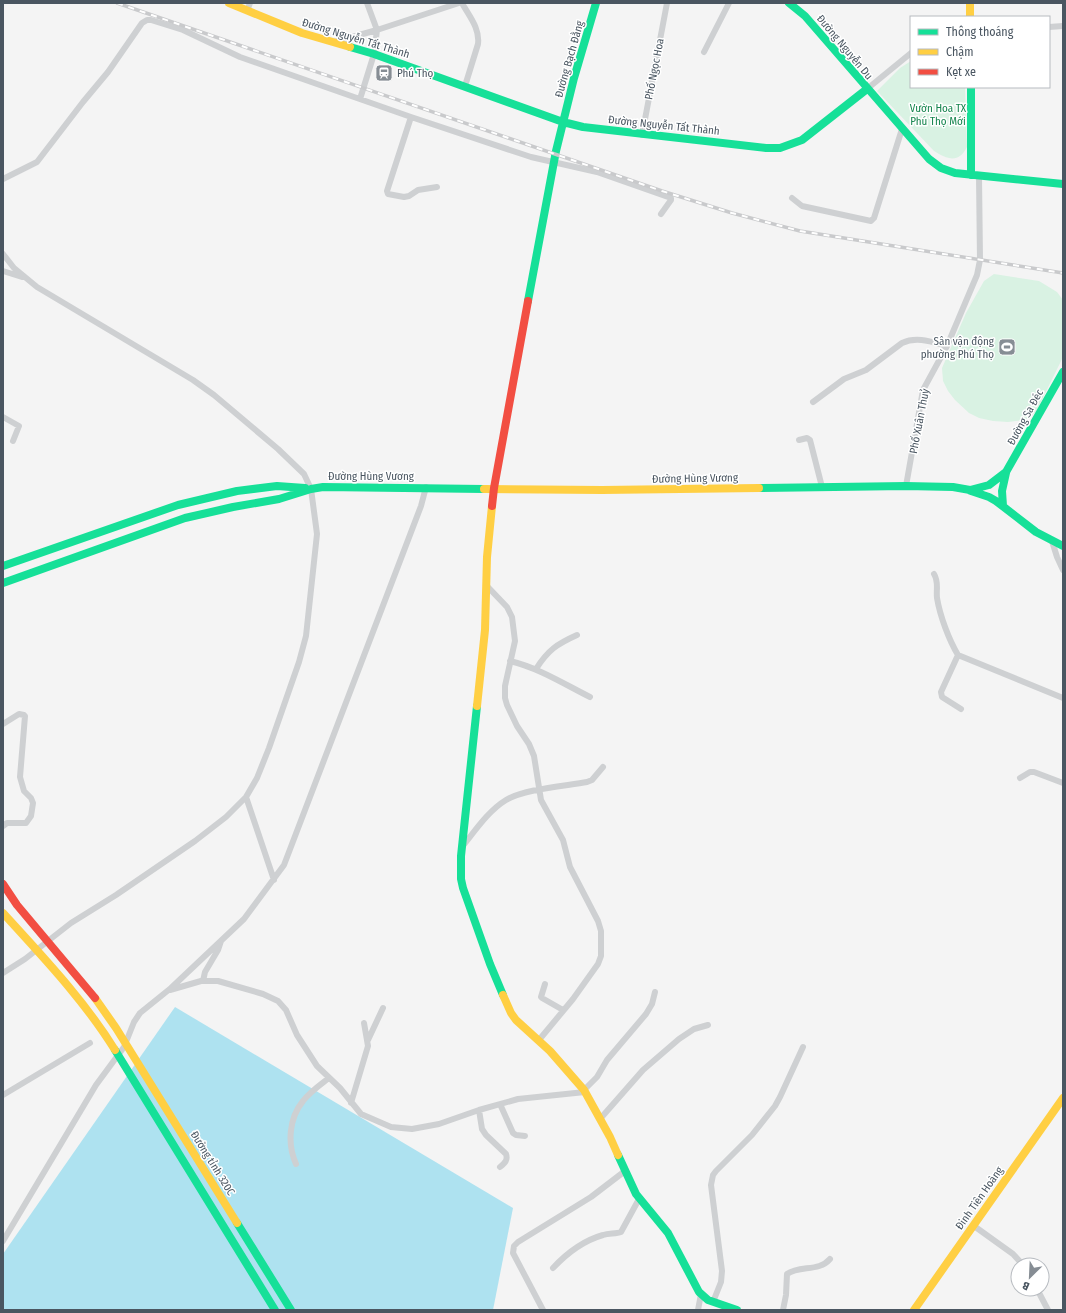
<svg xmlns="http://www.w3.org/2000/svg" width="1066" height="1313" viewBox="0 0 1066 1313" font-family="'Fira Sans Condensed',sans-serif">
<rect width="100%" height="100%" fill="#f4f4f4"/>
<path fill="#d9f2e3" d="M911,61V87H965L967,147C959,163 948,160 934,151L877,91L900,68Z
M994,274L1039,281L1057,292L1063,300V357L1036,412L1025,420L1008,422L993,421L979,418L969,413L955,400L948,391L943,381L942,368L966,313L984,281Z"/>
<path fill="#aee2f0" d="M175,1007L513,1208L493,1310H3V1254Z"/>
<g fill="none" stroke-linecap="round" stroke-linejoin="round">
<path stroke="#ced0d2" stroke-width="6" d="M462,3C469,16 480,28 478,44L465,86
M247,11L250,3
M1049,27L1063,26
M334,42L377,30L459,3
M704,52L729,3
M867,89L911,53
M360,99L374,54L377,30L367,3
M411,117L387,191L388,194L404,197L409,196L418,190L437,187
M642,135L667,3
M3,179L37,162L83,102L108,72L142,23L147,20H151L183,30L240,57L411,117L531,157L597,172L671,198V200L661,214
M792,198L802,206L871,221L874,218L902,129
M3,254L14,268L37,287L193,380L214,395L278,449L304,474L311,489L317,534L306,636L299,662L269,748L257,778L246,797L226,817L195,841L116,895L71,923L25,959L3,973
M3,271L22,277
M813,402L844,379L866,370L902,343C917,336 932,342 947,346
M3,417L19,426L13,441
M799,440L807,438L810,440L822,487
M906,486L923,390L947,346L977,275L980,260L979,176
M1052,541L1057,557L1063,570
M934,574C939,582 936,589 937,598C940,616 949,640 958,655L1063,698
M486,585L507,607L512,617L515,641L505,686V698L507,705L517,726L529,744L534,756L541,800L563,840L570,867L598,921L601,931V956L598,964L573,999L539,1040
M958,655L941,692L942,697L961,709
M510,661C539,668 564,684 590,697
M536,669C548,650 557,644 577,635
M3,724L19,714L24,715L25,716L20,777L24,791L31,798L33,803L31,816L26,823H7L3,826
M1020,778L1030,772H1034L1063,783
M246,797L274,880
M462,847C475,831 488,811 506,800C524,789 565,786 587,782L592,780L603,767
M203,981L205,972L218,950L221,941
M545,984L541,997L542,998L563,1010
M170,990L201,981H218L263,994L278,1001L286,1010L297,1035L317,1066L340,1088L361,1114L391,1127L412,1129L439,1124L479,1110L518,1099L585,1092
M368,1040L383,1008
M584,1090L597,1077L607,1060L646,1014L652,1004L655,992
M3,1095L90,1043
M351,1103L368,1046L364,1023
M500,1104L513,1133L516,1135L525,1136
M479,1110L482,1129L486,1135L506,1154C508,1160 505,1163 500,1167
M600,1119L643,1070L679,1039L694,1029L708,1025
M296,1164C287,1144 289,1118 303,1101C310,1092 320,1085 329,1078
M974,1226L1013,1254L1023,1265
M3,1241L96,1085L124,1047L134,1022L140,1013L171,988L244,919L284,865L421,506L426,487
M553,1268C567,1253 582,1241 603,1235C609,1233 616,1234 621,1232L639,1199
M1037,1289L1048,1310
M713,1302L721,1282L722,1271L711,1185L713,1175L716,1171L752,1135L775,1106L780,1097L803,1047
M543,1310L513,1253L514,1246L518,1242L591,1197L625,1171
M698,1310L701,1294
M783,1310L786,1295L787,1274C800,1265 819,1272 830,1259"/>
<path stroke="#16e098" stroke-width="8" d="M789,3L805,16L929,159L941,168L955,173L1063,184
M350,47L374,54L563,122L583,127L766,148H780L802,140L867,89
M971,87V175
M528,301L556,151L574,78L596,3
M759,488L906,486L953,487L970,490
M970,490L989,485L1006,472L1063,372
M971,491L989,497L996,501L1036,532L1063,546
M1003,506L1002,491L1006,473
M3,566L178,505L237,491L277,486L305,488
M3,583L185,518L233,507L279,499L311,489L323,487L484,489
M477,706L461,856V879L463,888L490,964L503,995
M115,1050L275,1310
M618,1155L636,1194L668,1233L699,1292L708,1300L737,1310
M237,1223L291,1310"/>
<path stroke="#ffcf43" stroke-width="8" d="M229,3L302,33L350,47
M970,3V17
M484,489L602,490L759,488
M477,706L485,630L487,557L492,506
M3,913C43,957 84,1000 115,1050
M503,995L511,1013L516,1020L550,1051L584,1090L610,1137L618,1155
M95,998L116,1028L237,1223
M914,1310L1063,1098"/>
<path stroke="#f24e42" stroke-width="8" d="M492,506L494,488L528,301
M3,884L17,905L95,998"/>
<g stroke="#c9cacc" stroke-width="3.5">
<path id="rail" d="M117,3L662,191L732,213L800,231L1063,273"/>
</g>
<use href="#rail" stroke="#fff" stroke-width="2" stroke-dasharray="6" stroke-linecap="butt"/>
</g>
<defs>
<g id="station-square" transform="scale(0.9)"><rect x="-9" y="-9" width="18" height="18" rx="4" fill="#868d94" stroke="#fff"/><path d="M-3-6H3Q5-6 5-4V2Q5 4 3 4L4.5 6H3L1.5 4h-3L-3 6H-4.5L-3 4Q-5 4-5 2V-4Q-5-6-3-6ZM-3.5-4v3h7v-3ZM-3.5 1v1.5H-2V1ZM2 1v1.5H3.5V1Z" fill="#fff"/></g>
<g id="stadium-square" transform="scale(0.9)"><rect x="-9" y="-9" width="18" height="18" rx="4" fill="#868d94" stroke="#fff"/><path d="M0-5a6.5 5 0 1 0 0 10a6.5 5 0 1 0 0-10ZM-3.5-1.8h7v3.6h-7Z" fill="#fff"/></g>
</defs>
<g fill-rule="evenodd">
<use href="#station-square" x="384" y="73"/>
<use href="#stadium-square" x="1007" y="347"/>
</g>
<g text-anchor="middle" stroke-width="3" stroke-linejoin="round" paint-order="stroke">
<g font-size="11" fill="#4a5661" stroke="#fff">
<text transform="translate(356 38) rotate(17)" y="4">Đường Nguyễn Tất Thành</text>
<text transform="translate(845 47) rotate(50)" y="4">Đường Nguyễn Du</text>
<text transform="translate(569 59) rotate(-74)" y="4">Đường Bạch Đằng</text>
<text transform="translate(654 69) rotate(-79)" y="4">Phố Ngọc Hoa</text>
<text transform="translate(664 125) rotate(6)" y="4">Đường Nguyễn Tất Thành</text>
<text transform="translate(1025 417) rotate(-61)" y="4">Đường Sa Đéc</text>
<text transform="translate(919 421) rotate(-79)" y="4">Phố Xuân Thuỷ</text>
<text x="371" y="480">Đường Hùng Vương</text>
<text transform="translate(695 478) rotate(-1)" y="4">Đường Hùng Vương</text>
<text transform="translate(213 1163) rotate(58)" y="4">Đường tỉnh 320C</text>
<text transform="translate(979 1198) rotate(-55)" y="4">Đinh Tiên Hoàng</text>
</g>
<g font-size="11" fill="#4a5661" stroke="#fff" text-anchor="start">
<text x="397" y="77">Phú Thọ</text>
<text x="994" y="345" text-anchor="end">Sân vận động<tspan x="994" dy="13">phường Phú Thọ</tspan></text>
</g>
<g font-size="11" fill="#17864f" stroke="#fff">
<text x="938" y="112">Vườn Hoa TX<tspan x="938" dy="13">Phú Thọ Mới</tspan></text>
</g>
</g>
<rect width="1066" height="1313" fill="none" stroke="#4a5661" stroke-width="8"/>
<rect x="910" y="16" width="140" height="72" fill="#ffffff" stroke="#b7bbc0"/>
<rect x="918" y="29" width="20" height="6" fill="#16e098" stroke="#b7bbc0"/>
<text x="946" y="36" font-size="12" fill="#4a5661">Thông thoáng</text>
<rect x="918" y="49" width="20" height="6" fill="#ffcf43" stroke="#b7bbc0"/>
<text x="946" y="56" font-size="12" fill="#4a5661">Chậm</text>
<rect x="918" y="69" width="20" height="6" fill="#f24e42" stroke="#b7bbc0"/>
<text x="946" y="76" font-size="12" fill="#4a5661">Kẹt xe</text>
<g transform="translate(1030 1277) rotate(204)"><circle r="19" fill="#ffffff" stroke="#b7bbc0"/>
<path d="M0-3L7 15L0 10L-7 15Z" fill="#868d94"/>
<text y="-6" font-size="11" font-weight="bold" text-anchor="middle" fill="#4a5661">B</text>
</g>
</svg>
